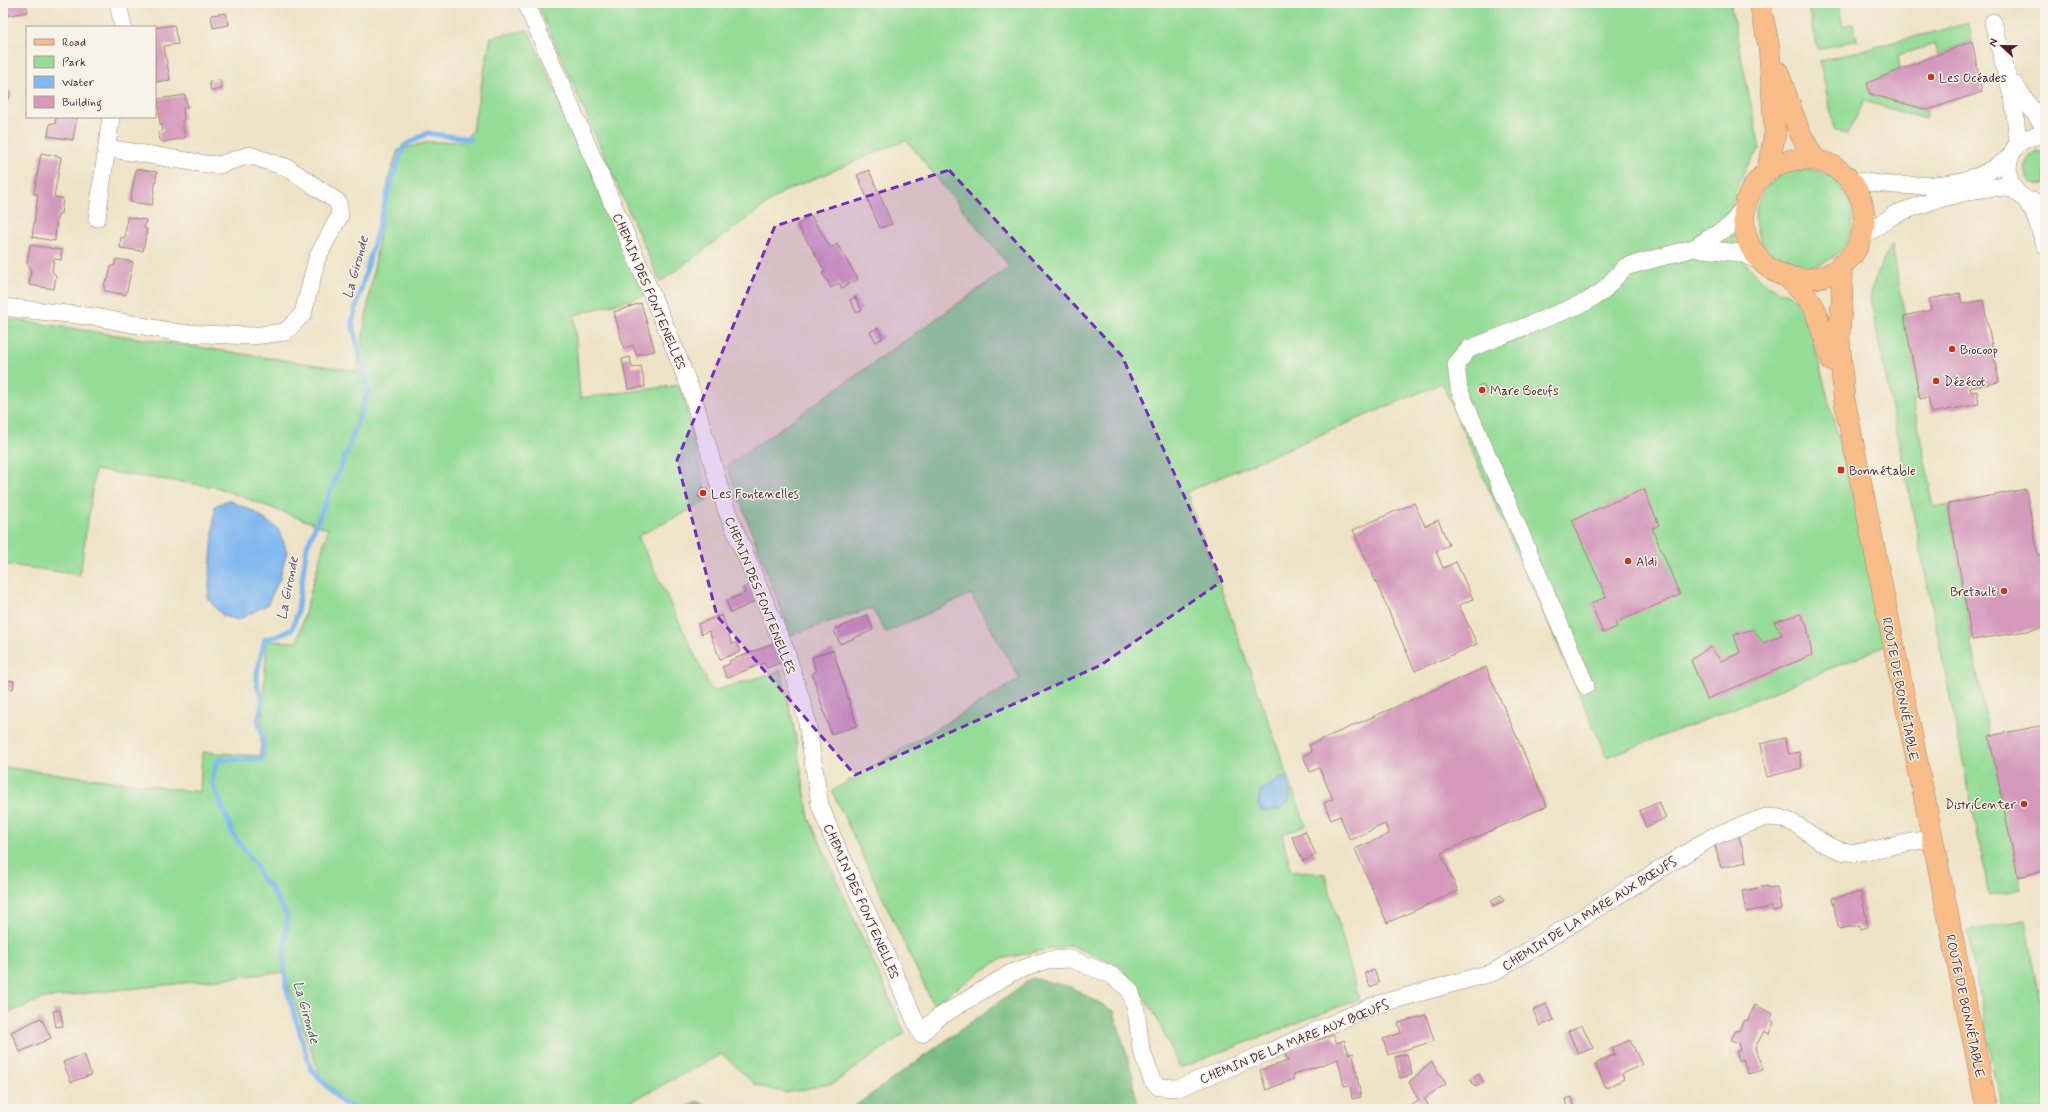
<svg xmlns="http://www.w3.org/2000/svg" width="2048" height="1112" viewBox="0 0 2048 1112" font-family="Mynerve,sans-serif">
<rect width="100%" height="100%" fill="#f7f3e8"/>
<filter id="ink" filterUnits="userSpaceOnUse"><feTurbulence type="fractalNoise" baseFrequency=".025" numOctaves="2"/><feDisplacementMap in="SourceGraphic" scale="8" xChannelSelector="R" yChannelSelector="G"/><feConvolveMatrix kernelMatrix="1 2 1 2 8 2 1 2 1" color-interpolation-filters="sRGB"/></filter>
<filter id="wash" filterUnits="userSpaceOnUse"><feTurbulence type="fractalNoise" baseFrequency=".012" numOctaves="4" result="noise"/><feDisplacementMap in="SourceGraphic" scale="16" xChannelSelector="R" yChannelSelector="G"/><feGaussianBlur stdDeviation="0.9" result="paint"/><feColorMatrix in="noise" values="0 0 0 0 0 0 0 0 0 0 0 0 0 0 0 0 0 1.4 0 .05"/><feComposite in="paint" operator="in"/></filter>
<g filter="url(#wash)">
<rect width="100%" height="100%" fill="#eee3c6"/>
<path fill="#94dc97" stroke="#6f7e61" d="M537,3H1730L1760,149C1725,190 1718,246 1764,282C1784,297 1795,289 1807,318L1892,643L1720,714L1607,757L1442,383L1186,492L1306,826L1282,834L1291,871L1325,874L1359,999L1180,1068L1155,1014L1121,967L1070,945L1000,959L933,1004L832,791L1020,679L971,594L886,632L871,608L791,635L727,466L1010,267L906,140L783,192L660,282Z
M1807,3H1838L1843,26L1853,23L1857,40L1818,49Z
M1969,23L1972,41L1938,55L1935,44L1898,55L1900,70L1867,83L1870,94L1927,110L1925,119L1864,101L1847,135L1834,129L1820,61Z
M528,30L647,295L574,315L580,398L681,385L708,501L638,536L712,691L781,671L794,728L809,818L905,1033L834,1083L786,1093L756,1085L722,1054L616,1109H351L321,1078L284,972L45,998L3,1015V767L200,792L202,752L260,756L267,641L297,642L328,529L216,487L95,470L80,575L3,564V318L357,371L389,177L398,150L429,142H461L472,131L491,37Z
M2036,152H2045V184C2023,188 2017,162 2036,152Z
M1755 218a49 49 0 1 1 98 0a49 49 0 1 1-98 0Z
M1892,245L1920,399L1913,400L1934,507L1948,504L1972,640H1970L2021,889L1990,896L1870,298L1877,272Z
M2025,921L2045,1030V1109H2002L1967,931Z"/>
<path fill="#77bc80" stroke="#606e56" d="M1032,978L1071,987L1114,1011L1133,1077L1137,1109H851Z
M696,1101L716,1109H684Z"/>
<path fill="#80b8f0" stroke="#656c8e" d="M228,500L253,511L278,529L287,551L280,578L267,605L238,620L223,616L208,599L215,506Z
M1282,778H1287C1295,802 1287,812 1262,811L1258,805L1260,791Z"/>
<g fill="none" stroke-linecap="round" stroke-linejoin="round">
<path stroke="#80b8f0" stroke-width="5" d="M354,1109L352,1106L343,1103L311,1069L286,987L284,961L287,916L269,885L261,879L256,865L233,834L212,782L217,760L263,759L264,741L258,720L263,699L257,686V672L265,639L278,636L292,629L297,614L307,546L349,447L368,390L352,322L390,185L404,146L427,133L470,139"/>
</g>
<g id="blocks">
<path fill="#d499bb" d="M3,3H26L28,12L5,16Z
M146,3H170V4L147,8Z
M226,13L229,25L213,28L211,15Z
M174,25L178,44L164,46L170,80L155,82V28Z
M1972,41L1982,92L1927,110L1870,94L1867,83Z
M220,80L222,89L211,91L209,81Z
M3,90L11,92L9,99L3,98Z
M185,95L187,107L183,108L184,118L182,121L185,138L163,142L160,140L158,133L163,130L162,124L160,125L158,99Z
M56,117H77L73,140L48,136L50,123L55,124Z
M41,153L61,157L54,197L63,198L61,214L59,213L56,222L55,241L32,237L38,194H34Z
M136,169L157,172L152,205L130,202Z
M869,170L892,224L880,228L857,175Z
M811,216L831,248L837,244L858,279L842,288L839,283L831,288L822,273L825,272L817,257L797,225Z
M127,217L146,220L144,228L147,229L143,251L120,248L121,237L125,238Z
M30,245L62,250L61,260L54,259L52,271L56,275L54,289L29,285L31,269L27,263Z
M116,259L133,262L126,295L105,291L104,289L105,281L108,280L111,266H114Z
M1960,293L1962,304L1983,300L1999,382L1970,388L1971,392L1977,391L1979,404L1931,413L1928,397L1920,399L1904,316L1931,310L1929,299Z
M855,297L862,310L857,313L850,300Z
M641,303L655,351L636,355L633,345L624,348L614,312Z
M878,328L883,338L876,342L870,332Z
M630,357L632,368L641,366L645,387L628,389L622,359Z
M1483,384L1487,393L1482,395L1478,386Z
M702,487L708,489L703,499L698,497Z
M1644,489L1659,525L1652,528L1680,595L1615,623L1617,627L1603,633L1591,604L1606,597L1572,520Z
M2026,489L2038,555L2045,554V628L1972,640L1948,504Z
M1414,503L1425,526L1438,520L1449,545L1436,551L1443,568L1456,562L1473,599L1459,605L1477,644L1415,671L1353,530Z
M749,585L756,601L731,613L726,601L745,593L743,588Z
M1800,614L1807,625L1812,655L1707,699L1691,660L1710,647L1721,661L1740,653L1734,635L1753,629L1763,643L1782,635L1774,622Z
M722,615L732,644L736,642L740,652L720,659L709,631L701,634L698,624Z
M867,615L873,630L840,644L834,630Z
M774,643L782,662L767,668L764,663L727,678L722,667L730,664L729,661Z
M833,650L857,726L831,734L812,673L816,672L812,657Z
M1486,667L1547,806L1441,853L1458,891L1387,923L1355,849L1389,834L1385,824L1350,840L1340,816L1331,820L1324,803L1333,799L1319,768L1310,772L1303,756L1312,752L1309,745Z
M3,680L14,681L13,689L3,688Z
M2045,725V871L2018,877L1989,736Z
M1785,738L1789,754L1799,752L1802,768L1767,777L1760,744Z
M1659,802L1666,818L1646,827L1639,811Z
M1305,831L1316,855L1303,861L1292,837Z
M1739,836L1746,862L1721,868L1714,842Z
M1768,886V888L1777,887L1781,909L1772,911L1771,907L1746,912L1742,891Z
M1861,892L1868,927L1860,929L1859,925L1839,929L1832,898Z
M1501,895L1504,901L1493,906L1491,900Z
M1374,970L1379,983L1370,987L1365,973Z
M1546,1004L1554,1020L1540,1026L1533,1010Z
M1755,1005L1773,1014L1770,1020L1774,1022L1769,1034L1764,1031L1755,1048L1763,1070L1748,1074L1743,1059L1739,1061L1736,1051H1740L1738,1043L1731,1040L1736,1030L1739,1031L1744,1020L1747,1021Z
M60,1010L63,1026L56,1027L53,1011Z
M1426,1015L1434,1041L1388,1055L1383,1039L1401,1033L1398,1023Z
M41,1018L51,1038L20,1052L11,1032Z
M1582,1025L1593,1048L1578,1054L1568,1031Z
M1333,1035L1337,1043L1344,1040L1349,1054L1353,1053L1361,1097L1352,1099L1350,1085L1344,1086L1338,1059L1293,1075L1294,1079L1266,1090L1260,1070L1288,1061L1285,1054L1304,1045Z
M1630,1040L1642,1065L1622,1074L1624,1079L1606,1088L1595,1064L1615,1054L1612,1048Z
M84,1054L91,1075L71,1082L63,1062Z
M1407,1054L1412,1075L1400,1078L1395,1057Z
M1432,1062L1446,1084L1424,1098L1430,1108L1411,1109L1410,1106L1419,1101L1409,1082Z
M1479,1074L1484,1083L1475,1087L1470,1079Z
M1572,1097L1575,1109H1567L1565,1099Z"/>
</g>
</g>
<g filter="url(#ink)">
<use href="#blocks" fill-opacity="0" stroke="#9c8178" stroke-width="1"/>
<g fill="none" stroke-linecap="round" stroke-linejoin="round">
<g stroke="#9c8178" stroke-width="18">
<path id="minor" d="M118,3L123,27
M526,3L670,337L692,393L726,509L787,654L806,716L820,805L832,836L879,938L921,1034L936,1019L1011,973L1047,960L1071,959L1111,975L1130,990L1136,1010L1141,1048L1152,1080L1159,1087L1178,1088L1269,1052L1372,1006L1494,972L1714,836L1766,817L1781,818L1795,824L1825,844L1841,851L1856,853L1932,838
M1993,22L2014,103L2018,145
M2014,84L2045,128
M2045,136C1995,132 1997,207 2045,202
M1847,179C1886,186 1937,190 1975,177C1988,173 1999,165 2010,157
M2025,199L2034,213L2045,245
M97,218L111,117
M1860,239L1895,214L1935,200L1975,190L1995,187L2014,189
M1694,248L1740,253L1764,263
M3,307L95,317L180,333L253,336L285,332L303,314L317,258L340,215L338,202L288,168L249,155L219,165L205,164L107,148
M1586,686L1459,389L1456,364L1469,349L1584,303L1602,292L1625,267L1694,248L1731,225L1747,202"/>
</g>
<g stroke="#9c8178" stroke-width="22">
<path id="major" d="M1760,3L1769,47L1775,133L1767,172
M1778,72L1799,131L1815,160
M1744 219a60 60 0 1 1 120 0a60 60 0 1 1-120 0Z
M1841,265L1842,300L1839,335L1844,398L1987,1109
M1786,276L1806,296L1814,307L1832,361"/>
</g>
<use href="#minor" stroke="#fff" stroke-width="17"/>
<use href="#major" stroke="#f8bd89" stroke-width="21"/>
</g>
</g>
<path fill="#7b2cbf" fill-opacity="0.2" stroke="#7b2cbf" stroke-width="3" stroke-dasharray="8 5" stroke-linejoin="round" d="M949,170L1122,356L1222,581L1101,665L855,775L717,616L677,460L775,226Z"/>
<g fill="#c8321e" stroke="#f7f3e8" stroke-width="1.5">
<circle cx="1931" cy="77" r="4"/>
<circle cx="1952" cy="349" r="4"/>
<circle cx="1936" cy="381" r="4"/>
<circle cx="1482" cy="390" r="4"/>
<rect x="1837" y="466" width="8" height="8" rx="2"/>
<circle cx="703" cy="493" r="4"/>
<circle cx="1628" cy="561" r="4"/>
<circle cx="2004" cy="591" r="4"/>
<circle cx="2024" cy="804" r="4"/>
</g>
<g text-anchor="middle" stroke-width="3" stroke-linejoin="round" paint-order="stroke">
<g font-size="13" fill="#4a1f2b" stroke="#f7f3e8" text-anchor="start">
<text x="1939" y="82">Les Océades</text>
<text x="1960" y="354">Biocoop</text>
<text x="1944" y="386">Dézécot</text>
<text x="1490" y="395">Mare Boeufs</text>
<text x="1849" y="475">Bonnétable</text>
<text x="711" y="498">Les Fontenelles</text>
<text x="1636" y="566">Aldi</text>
<text x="1996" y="596" text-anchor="end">Bretault</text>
<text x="2016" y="809" text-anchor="end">DistriCenter</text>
</g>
<g font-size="13" fill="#4a1f2b" stroke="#f7f3e8">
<text transform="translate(650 291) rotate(67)" y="5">CHEMIN DES FONTENELLES</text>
<text transform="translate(761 595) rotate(68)" y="5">CHEMIN DES FONTENELLES</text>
<text transform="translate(1901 689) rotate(79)" y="5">ROUTE DE BONNÉTABLE</text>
<text transform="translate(862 901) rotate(66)" y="5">CHEMIN DES FONTENELLES</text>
<text transform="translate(1589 913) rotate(-32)" y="5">CHEMIN DE LA MARE AUX BŒUFS</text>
<text transform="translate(1966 1006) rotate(78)" y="5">ROUTE DE BONNÉTABLE</text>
<text transform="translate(1294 1041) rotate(-22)" y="5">CHEMIN DE LA MARE AUX BŒUFS</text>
</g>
<g font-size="14" font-style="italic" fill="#5a4d66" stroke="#f7f3e8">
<text transform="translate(355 267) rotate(-75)" y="5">La Gironde</text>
<text transform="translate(287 588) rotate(-79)" y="5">La Gironde</text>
<text transform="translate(307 1012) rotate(74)" y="5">La Gironde</text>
</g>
</g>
<rect width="2048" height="1112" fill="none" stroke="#f7f3e8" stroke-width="16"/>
<rect x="26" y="26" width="130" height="92" fill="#f7f3e8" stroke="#b29e9c"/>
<rect x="34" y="39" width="20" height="6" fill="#f8bd89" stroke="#b29e9c"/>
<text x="62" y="46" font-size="12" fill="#4a1f2b">Road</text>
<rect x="34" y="56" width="20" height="12" fill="#94dc97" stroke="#b29e9c"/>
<text x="62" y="66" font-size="12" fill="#4a1f2b">Park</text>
<rect x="34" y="76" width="20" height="12" fill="#80b8f0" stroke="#b29e9c"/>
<text x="62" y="86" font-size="12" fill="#4a1f2b">Water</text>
<rect x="34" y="96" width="20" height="12" fill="#d499bb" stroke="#b29e9c"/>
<text x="62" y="106" font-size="12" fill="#4a1f2b">Building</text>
<g transform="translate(2002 46) rotate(292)" stroke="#f7f3e8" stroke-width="3" paint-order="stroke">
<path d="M0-3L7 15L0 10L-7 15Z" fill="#4a1f2b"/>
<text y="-6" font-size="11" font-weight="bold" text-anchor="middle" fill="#4a1f2b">N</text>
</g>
</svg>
